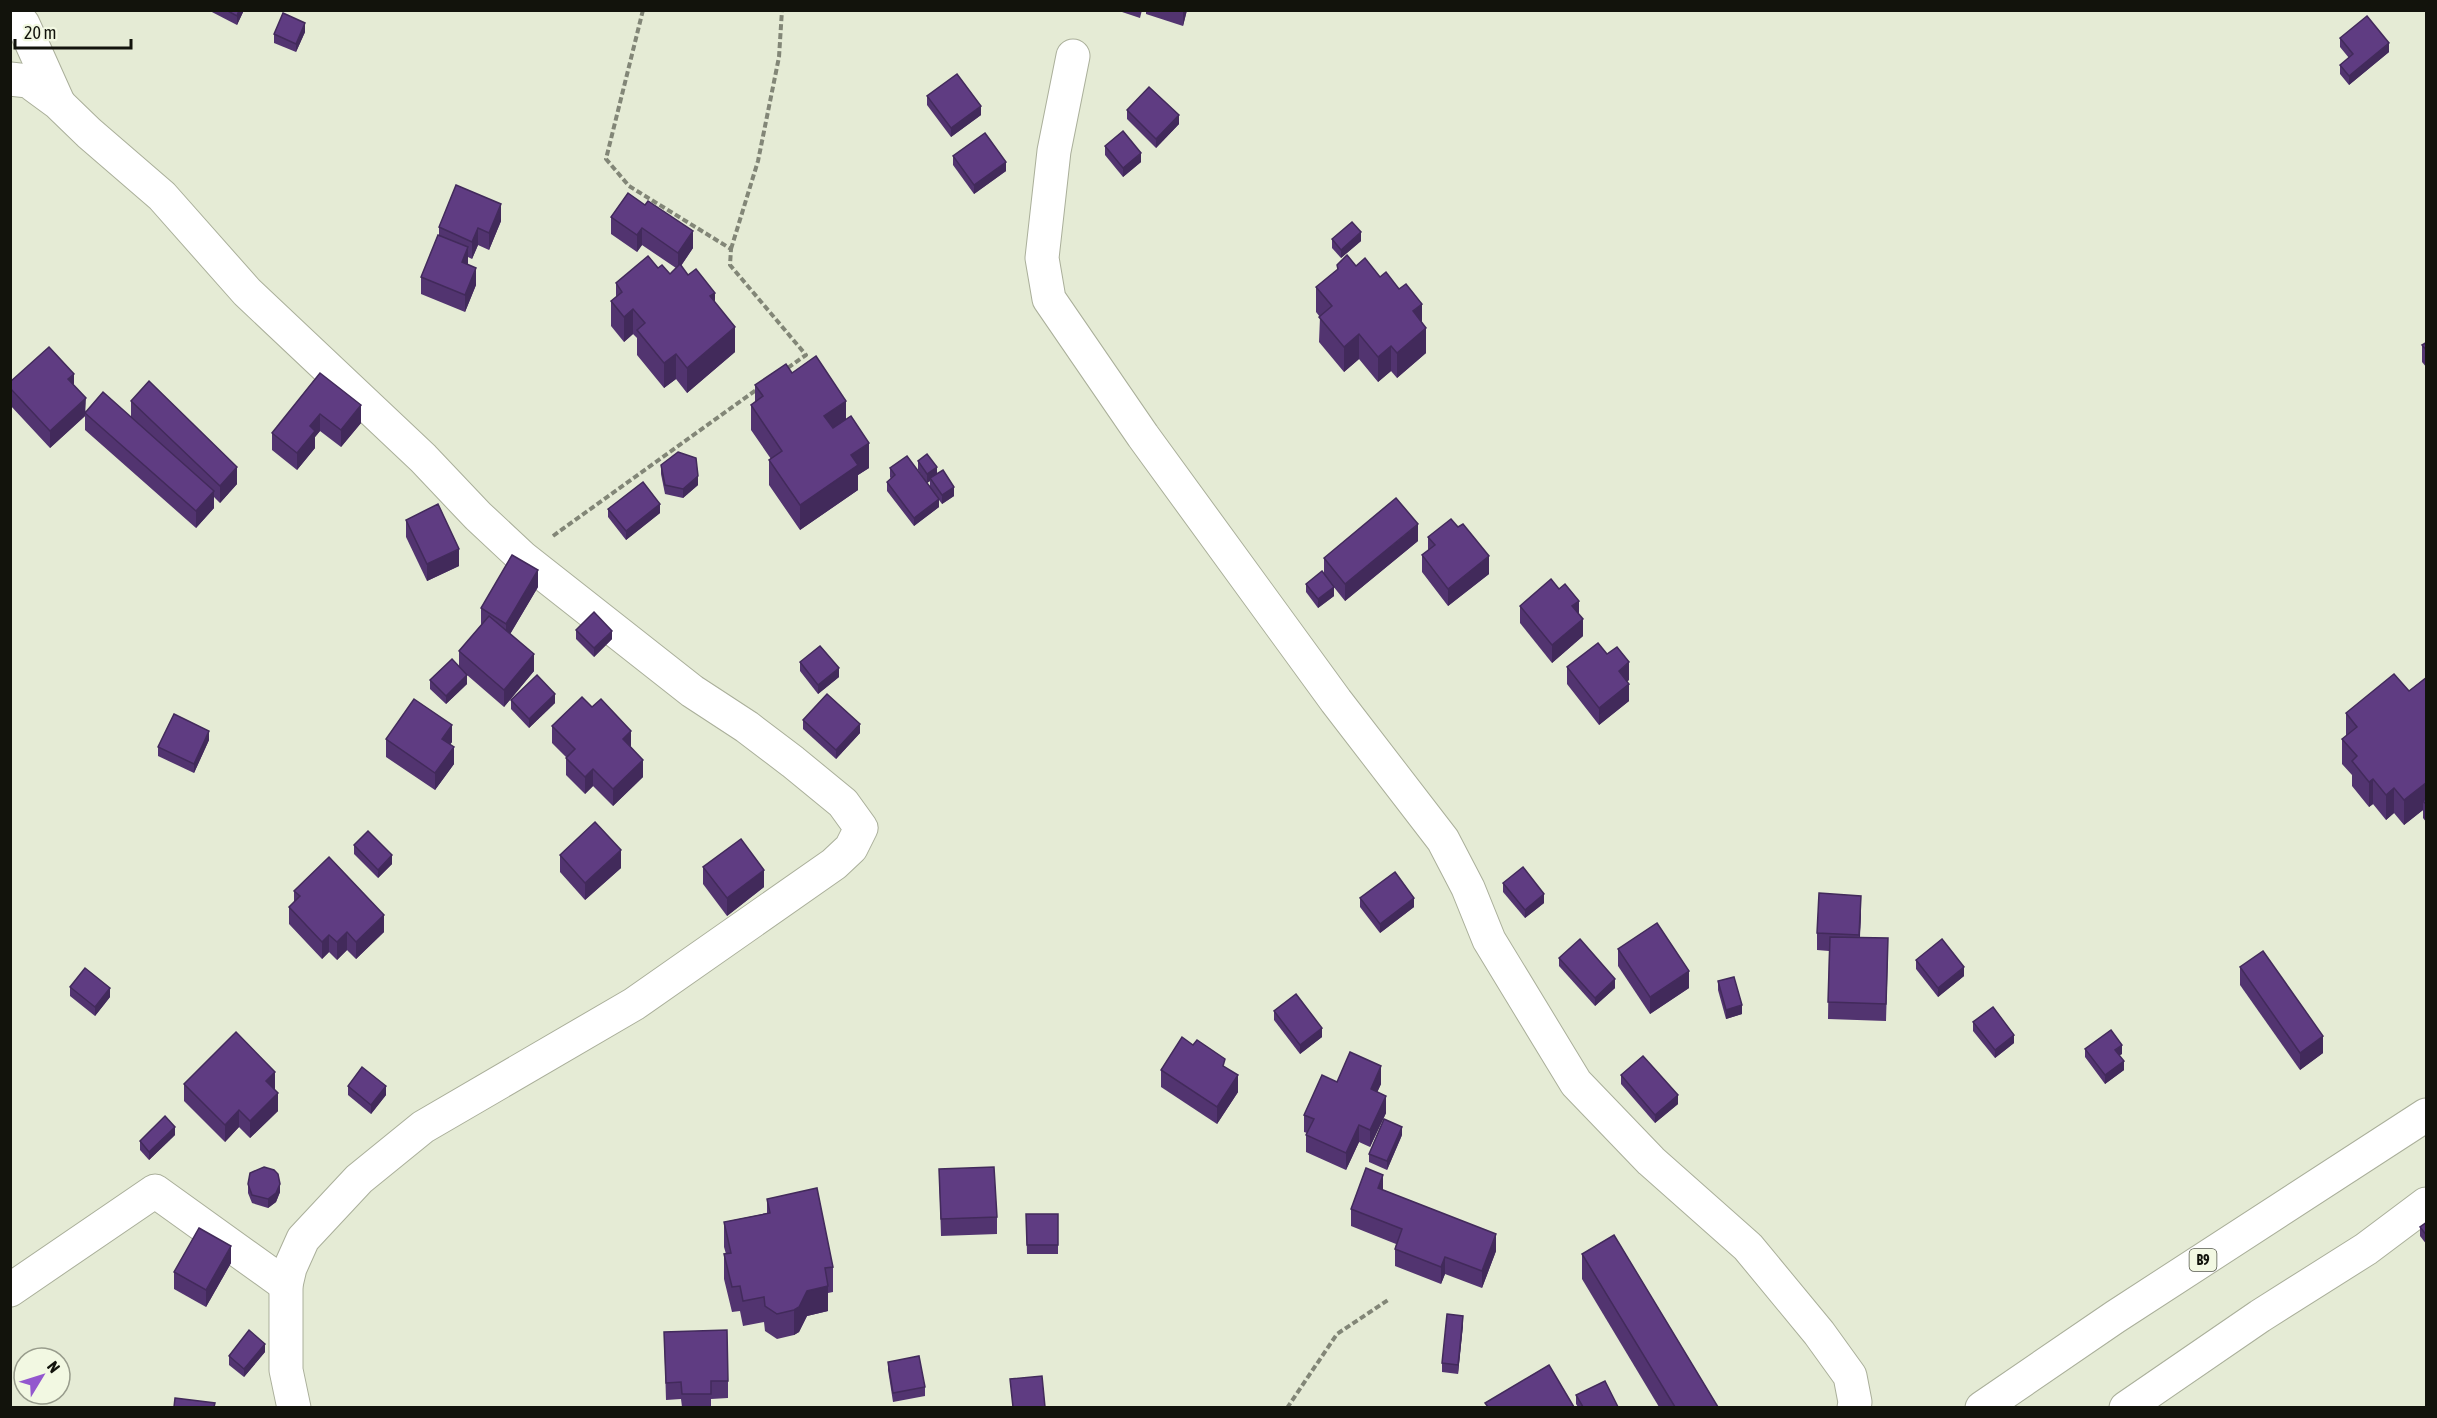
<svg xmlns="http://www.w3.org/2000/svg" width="2437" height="1418" viewBox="0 0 2437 1418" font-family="'Asap Condensed',sans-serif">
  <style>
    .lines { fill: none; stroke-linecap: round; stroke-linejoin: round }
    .minor-casing { stroke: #aaaf9a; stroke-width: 35 }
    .highway-casing { stroke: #aaaf9a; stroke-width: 35 }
    .path { stroke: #828677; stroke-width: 4; stroke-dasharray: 6 3; stroke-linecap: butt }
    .minor { stroke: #fff; stroke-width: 33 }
    .highway { stroke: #fff; stroke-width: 33 }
    .wall { fill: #523470 }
    .shaded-wall { fill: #422a5b }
    .building { fill: #5f3c82; stroke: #422a5b; stroke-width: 1.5 }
    .labels { text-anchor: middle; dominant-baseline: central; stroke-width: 6; stroke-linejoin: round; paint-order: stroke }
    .shield { fill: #f2f8e2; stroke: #55584c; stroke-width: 1.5 }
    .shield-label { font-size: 14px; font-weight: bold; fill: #12130c }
  </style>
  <rect width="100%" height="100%" fill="#e5ebd5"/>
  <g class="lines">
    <defs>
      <g id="minor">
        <polyline points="11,10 23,24 58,102"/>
        <polyline points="1073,56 1054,151 1042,258 1049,299 1143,436 1336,701 1443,840 1468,888 1489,940 1576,1083 1651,1161 1748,1247 1819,1333 1850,1376 1855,1402 1854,1408"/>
        <polyline points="10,79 28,81 58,103 89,133 162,196 247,292 423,458 478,516 523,558 692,691 747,727 793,762 843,803 861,828 851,848 834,864 634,1004 423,1127 359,1179 303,1239 290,1268 286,1285 286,1370 294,1408"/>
        <polyline points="10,1290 155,1191 286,1285"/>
        <polyline points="2126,1408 2260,1316 2366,1249 2426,1204"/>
      </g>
      <polyline id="highway" points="1982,1408 2115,1317 2426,1115"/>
    </defs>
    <use href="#minor" class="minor-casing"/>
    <use href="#highway" class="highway-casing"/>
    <g class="path">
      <polyline points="643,10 606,159 629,186 731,249 730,265 806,355 785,370"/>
      <polyline points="731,249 758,161 779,57 782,10"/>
      <polyline points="553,536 759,388"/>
      <polyline points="1287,1408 1337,1334 1388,1300"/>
    </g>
    <use href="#minor" class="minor"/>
    <use href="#highway" class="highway"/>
  </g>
  <g class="wall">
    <polygon points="208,10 244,10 237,25"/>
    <polygon points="1116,10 1142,10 1140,18"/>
    <polygon points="1146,10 1187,10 1183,26 1146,14"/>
    <polygon points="305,32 296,52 274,43 274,34"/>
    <polygon points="2340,38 2389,52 2349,85 2340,74 2340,65 2349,58 2340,47"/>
    <polygon points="927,96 981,115 951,137 927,105"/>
    <polygon points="1127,110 1179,124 1156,148 1127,119"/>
    <polygon points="1105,146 1141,162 1123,177 1105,155"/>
    <polygon points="953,156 1006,171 974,194 953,165"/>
    <polygon points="628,193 693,248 681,266 688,275 715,302 735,352 687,393 676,379 664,388 637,355 637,338 633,334 624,342 611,326 611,301 616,297 616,283 658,268 670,274 676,268 642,245 637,252 611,234 611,217"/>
    <polygon points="501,221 489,250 478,245 472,259 468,257 468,264 476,285 465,312 421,294 421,277 439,236 439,227"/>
    <polygon points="1332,239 1361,241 1341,258 1332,248"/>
    <polygon points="1337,265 1356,266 1380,277 1422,323 1426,353 1397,378 1391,371 1378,382 1359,359 1344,372 1319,342 1320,317 1316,312 1316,287 1337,270"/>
    <polygon points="2427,342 2427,368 2422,362 2422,345"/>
    <polygon points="320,373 361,423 341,447 320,431 315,437 315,448 297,470 272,450 272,433"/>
    <polygon points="792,373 846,419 869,468 858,475 858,490 800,530 769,485 769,460 771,459 751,430 751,405 755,402 755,385"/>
    <polygon points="10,382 74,385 86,412 131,417 131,401 237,484 220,503 214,497 214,508 196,528 85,430 85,416 50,448 10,405"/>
    <polygon points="918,461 937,474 954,496 942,504 939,500 939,507 914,526 887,491 887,482 891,479 890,477 890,468 930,486 930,481 927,483 918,470"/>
    <polygon points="661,465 698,485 683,498 665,494 661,474"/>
    <polygon points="608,509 660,513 626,540 608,517"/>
    <polygon points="406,520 459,566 427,581 406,537"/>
    <polygon points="1458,527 1489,574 1448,606 1422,572 1422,555 1428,550 1428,537"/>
    <polygon points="1418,541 1345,601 1333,586 1334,596 1318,608 1306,592 1306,584 1324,575 1324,558"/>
    <polygon points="538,587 510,634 534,671 504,707 467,675 467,684 446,704 430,689 430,680 459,666 459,651 481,625 481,608"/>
    <polygon points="1520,606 1579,614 1583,636 1552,663 1520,623"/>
    <polygon points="576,630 612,639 594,657 576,639"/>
    <polygon points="1607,654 1629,680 1627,681 1629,701 1599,725 1567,684 1567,667"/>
    <polygon points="800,662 839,677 818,694 800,671"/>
    <polygon points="2427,677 2427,823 2423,818 2423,810 2404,825 2394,813 2386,820 2373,804 2369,807 2352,786 2352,775 2342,764 2342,739 2346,736 2346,713 2409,691"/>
    <polygon points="511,700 555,703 529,728 511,709"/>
    <polygon points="803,720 860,733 836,759 803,729"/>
    <polygon points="552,726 631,747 643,777 613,806 593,786 585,794 566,775 566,757 552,743"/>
    <polygon points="386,739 452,742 450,744 454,764 435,790 386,757"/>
    <polygon points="209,740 194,773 158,756 158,747"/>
    <polygon points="354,845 392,864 378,878 354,854"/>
    <polygon points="560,855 621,868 585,900 560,872"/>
    <polygon points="703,867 764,887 727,916 703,884"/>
    <polygon points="1503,883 1544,903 1525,918 1503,892"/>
    <polygon points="294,891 384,932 356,959 347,950 337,960 329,952 322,959 289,924 289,907 294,903"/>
    <polygon points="1360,898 1414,907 1380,933 1360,907"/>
    <polygon points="1861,913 1860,937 1888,955 1886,1021 1828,1019 1829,951 1817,950 1817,933"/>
    <polygon points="1618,949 1689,988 1650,1014 1618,966"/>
    <polygon points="1559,958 1615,988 1595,1006 1559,966"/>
    <polygon points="1916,960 1964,976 1938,997 1916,969"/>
    <polygon points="2240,967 2323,1053 2300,1070 2240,985"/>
    <polygon points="1718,981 1742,1014 1726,1019 1718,990"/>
    <polygon points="70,987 110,997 95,1016 70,996"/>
    <polygon points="1274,1011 1322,1037 1300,1054 1274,1020"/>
    <polygon points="1973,1022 2014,1043 1995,1058 1973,1031"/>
    <polygon points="2085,1049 2122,1054 2119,1055 2124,1070 2105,1084 2085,1057"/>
    <polygon points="1225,1067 1238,1092 1217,1124 1161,1087 1161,1070"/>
    <polygon points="1621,1075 1678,1104 1655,1123 1621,1084"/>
    <polygon points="1337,1082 1381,1084 1377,1092 1386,1113 1370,1147 1359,1142 1346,1170 1306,1152 1306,1135 1307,1133 1304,1132 1304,1115"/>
    <polygon points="184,1084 275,1089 274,1090 278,1111 250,1138 239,1127 225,1142 184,1101"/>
    <polygon points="348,1086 386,1095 371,1114 348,1095"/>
    <polygon points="175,1135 149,1160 140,1150 140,1141"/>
    <polygon points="1402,1135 1387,1170 1369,1162 1369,1154"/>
    <polygon points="939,1169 997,1217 997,1234 941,1236"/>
    <polygon points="248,1184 280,1192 276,1202 268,1208 252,1203 248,1193"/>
    <polygon points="1383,1190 1496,1251 1482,1288 1445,1274 1441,1284 1395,1266 1395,1249 1396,1244 1351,1226 1351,1209"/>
    <polygon points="767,1199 833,1267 833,1292 828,1293 828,1311 807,1316 799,1332 794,1335 777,1339 765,1331 764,1322 743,1326 740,1311 732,1312 724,1279 724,1254 726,1254 724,1247 724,1222 767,1213"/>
    <polygon points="1026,1214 1058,1214 1058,1254 1027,1254"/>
    <polygon points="2427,1222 2427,1245 2420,1236 2420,1227"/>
    <polygon points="1582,1254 1718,1407 1659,1407 1582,1279"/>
    <polygon points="231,1263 206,1307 174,1289 174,1272"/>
    <polygon points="1463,1325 1458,1374 1442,1372 1442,1363"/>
    <polygon points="664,1332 728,1381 728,1398 711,1399 711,1407 682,1407 681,1399 666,1400"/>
    <polygon points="265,1352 244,1377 229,1365 229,1356"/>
    <polygon points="888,1362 925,1387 925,1396 893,1402 888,1370"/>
    <polygon points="1576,1395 1618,1407 1578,1407 1576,1404"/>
  </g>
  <g class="shaded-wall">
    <polygon points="239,10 244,10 237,25 237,16"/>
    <polygon points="1183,10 1187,10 1183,26"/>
    <polygon points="305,23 305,32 296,52 296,44"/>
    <polygon points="2389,43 2389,52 2349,85 2349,76"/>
    <polygon points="981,106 981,115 951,137 951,128"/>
    <polygon points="1179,115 1179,124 1156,148 1156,139"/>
    <polygon points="1141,153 1141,162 1123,177 1123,168"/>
    <polygon points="1006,162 1006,171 974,194 974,185"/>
    <polygon points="501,204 501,221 489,250 489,233"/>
    <polygon points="478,228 478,245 472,259 472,242"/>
    <polygon points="642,228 642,245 637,252 637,235"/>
    <polygon points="693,231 693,248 678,270 678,253"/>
    <polygon points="1361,232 1361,241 1341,258 1341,250"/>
    <polygon points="468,247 468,265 462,262"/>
    <polygon points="476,268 476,285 465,312 465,295"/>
    <polygon points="715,293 715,318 710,296"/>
    <polygon points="1422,304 1422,329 1413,311"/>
    <polygon points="633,309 633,334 624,342 624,317"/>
    <polygon points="735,327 735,352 687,393 687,368"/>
    <polygon points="1426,328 1426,353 1397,378 1397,353"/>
    <polygon points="1359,334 1359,359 1344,372 1344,347"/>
    <polygon points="1391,346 1391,371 1378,382 1378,357"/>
    <polygon points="676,354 676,379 664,388 664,363"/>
    <polygon points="74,374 74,391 68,379"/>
    <polygon points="86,398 85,416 50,448 50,431"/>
    <polygon points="846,401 846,426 824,441 824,416"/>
    <polygon points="361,405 361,423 341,447 341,430"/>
    <polygon points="320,414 320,431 315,437 315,448 297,470 297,453 310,426"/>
    <polygon points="869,443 869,468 858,475 858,490 800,530 800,505 851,455"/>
    <polygon points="237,467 237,484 220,503 220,486"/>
    <polygon points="937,467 937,476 930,478 930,481 927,483 927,474"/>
    <polygon points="698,476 698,485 683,498 683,489"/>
    <polygon points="954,487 954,496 942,504 942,495"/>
    <polygon points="214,491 214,508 196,528 196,511"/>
    <polygon points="939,499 939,507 914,526 914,518"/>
    <polygon points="660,504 660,513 626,540 626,531"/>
    <polygon points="1418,524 1418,541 1345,601 1345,584"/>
    <polygon points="459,549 459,566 427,581 427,564"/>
    <polygon points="1489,556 1489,574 1448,606 1448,589"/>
    <polygon points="538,570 538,587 506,641 506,624"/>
    <polygon points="1334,587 1334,596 1318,608 1318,599"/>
    <polygon points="1579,601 1579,618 1572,606"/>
    <polygon points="1583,619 1583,636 1552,663 1552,645"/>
    <polygon points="612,631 612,639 594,657 594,648"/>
    <polygon points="534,654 534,671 504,707 504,690"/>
    <polygon points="1629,662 1629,680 1619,688 1619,671"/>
    <polygon points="839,668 839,677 818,694 818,685"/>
    <polygon points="467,675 467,684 446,704 446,696"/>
    <polygon points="1629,684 1629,701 1599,725 1599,708"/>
    <polygon points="555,694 555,703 529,728 529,719"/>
    <polygon points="860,724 860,733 836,759 836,750"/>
    <polygon points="452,725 452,742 442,756 442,739"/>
    <polygon points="209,731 209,740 194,773 194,764"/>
    <polygon points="631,731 631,748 623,739"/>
    <polygon points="454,747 454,764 435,790 435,773"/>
    <polygon points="643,760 643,777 613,806 613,789"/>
    <polygon points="593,769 593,786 585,794 585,777"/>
    <polygon points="2373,779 2373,804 2369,807 2369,782"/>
    <polygon points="2427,782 2427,805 2423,801 2423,810 2404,825 2404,800"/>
    <polygon points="2394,788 2394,813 2386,820 2386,795"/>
    <polygon points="621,850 621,868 585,900 585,883"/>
    <polygon points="392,855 392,864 378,878 378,870"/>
    <polygon points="764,870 764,887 727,916 727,898"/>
    <polygon points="1544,894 1544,903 1525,918 1525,910"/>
    <polygon points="1861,896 1861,913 1859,952 1859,935"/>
    <polygon points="1414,898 1414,907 1380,933 1380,924"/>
    <polygon points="384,915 384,932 356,959 356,942"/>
    <polygon points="347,932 347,950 337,960 337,942"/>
    <polygon points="329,935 329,952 322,959 322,942"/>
    <polygon points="1964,967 1964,976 1938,997 1938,988"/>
    <polygon points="1689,971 1689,988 1650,1014 1650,997"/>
    <polygon points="1615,979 1615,988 1595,1006 1595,998"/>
    <polygon points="110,988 110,997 95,1016 95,1007"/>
    <polygon points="1742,1005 1742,1014 1726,1019 1726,1010"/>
    <polygon points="1322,1028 1322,1037 1300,1054 1300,1045"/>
    <polygon points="2014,1035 2014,1043 1995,1058 1995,1050"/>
    <polygon points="2323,1036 2323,1053 2300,1070 2300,1053"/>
    <polygon points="2122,1045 2122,1054 2115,1058 2115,1050"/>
    <polygon points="2124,1061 2124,1070 2105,1084 2105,1075"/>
    <polygon points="1381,1066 1381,1084 1371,1106 1371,1089"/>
    <polygon points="275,1072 275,1089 266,1099 266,1081"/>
    <polygon points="1238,1075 1238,1092 1217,1124 1217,1107"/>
    <polygon points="386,1086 386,1095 371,1114 371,1105"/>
    <polygon points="278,1093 278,1111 250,1138 250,1121"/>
    <polygon points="1678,1095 1678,1104 1655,1123 1655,1115"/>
    <polygon points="1386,1096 1386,1113 1370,1147 1370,1130"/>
    <polygon points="239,1110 239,1127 225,1142 225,1125"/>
    <polygon points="1359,1125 1359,1142 1346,1170 1346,1153"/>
    <polygon points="175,1127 175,1135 149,1160 149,1152"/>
    <polygon points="1402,1127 1402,1135 1387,1170 1387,1161"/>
    <polygon points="1383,1175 1383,1192 1378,1188"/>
    <polygon points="280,1184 280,1192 276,1202 268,1208 268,1199"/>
    <polygon points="1496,1234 1496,1251 1482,1288 1482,1271"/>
    <polygon points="231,1246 231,1263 206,1307 206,1290"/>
    <polygon points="1445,1257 1445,1274 1441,1284 1441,1267"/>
    <polygon points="828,1286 828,1311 807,1316 799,1332 794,1335 794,1310 807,1291"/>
    <polygon points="1463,1316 1463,1325 1458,1374 1458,1365"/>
    <polygon points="265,1344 265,1352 244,1377 244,1369"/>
  </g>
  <g class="building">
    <polygon points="226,10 239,10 237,16"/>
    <polygon points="283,13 305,23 296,44 274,34"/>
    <polygon points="2367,16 2389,43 2349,76 2340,65 2353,54 2340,38"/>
    <polygon points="957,74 981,106 951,128 927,96"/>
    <polygon points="1149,87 1179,115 1156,139 1127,110"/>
    <polygon points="1123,131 1141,153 1123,168 1105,146"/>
    <polygon points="985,133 1006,162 974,185 953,156"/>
    <polygon points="456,185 501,204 489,233 478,228 472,242 439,227"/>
    <polygon points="628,193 645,205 648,201 693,231 678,253 642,228 637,235 611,217"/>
    <polygon points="1352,222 1361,232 1341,250 1332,239"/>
    <polygon points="438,235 468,247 462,262 476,268 465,295 421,277"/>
    <polygon points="1347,255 1356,266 1365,258 1380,277 1386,272 1399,289 1406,284 1422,304 1413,311 1426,328 1397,353 1391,346 1378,357 1359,334 1344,347 1319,317 1332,306 1316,287 1338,269 1337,265"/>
    <polygon points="648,256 658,268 662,265 670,274 680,264 688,275 696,269 715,293 710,296 735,327 687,368 676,354 664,363 637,330 645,323 633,309 624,317 611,301 622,292 616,283"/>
    <polygon points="2427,342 2427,351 2422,345"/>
    <polygon points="49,347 74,374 68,379 86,398 50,431 10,388 10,382"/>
    <polygon points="816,356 846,401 824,416 833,428 851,416 869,443 851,455 858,465 800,505 769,460 782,451 751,405 763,396 755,385 786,364 792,373"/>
    <polygon points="320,373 361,405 341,430 320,414 310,426 315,431 297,453 272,433"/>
    <polygon points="149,381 237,467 220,486 131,401"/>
    <polygon points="103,392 214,491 196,511 85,413"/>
    <polygon points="678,452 696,458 698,476 683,489 665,485 661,465"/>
    <polygon points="927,454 937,467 927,474 918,461"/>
    <polygon points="907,456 939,499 914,518 887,482 895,475 890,468"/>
    <polygon points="943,470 954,487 942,495 930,478"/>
    <polygon points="643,482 660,504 626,531 608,509"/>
    <polygon points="1396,498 1418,524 1345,584 1324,558"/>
    <polygon points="438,504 459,549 427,564 406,520"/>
    <polygon points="1451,519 1458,527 1463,524 1489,556 1448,589 1422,555 1435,545 1428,537"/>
    <polygon points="512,555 538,570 506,624 481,608"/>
    <polygon points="1322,571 1334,587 1318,599 1306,584"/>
    <polygon points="1551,579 1559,589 1565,584 1579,601 1572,606 1583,619 1552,645 1520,606"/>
    <polygon points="594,612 612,631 594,648 576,630"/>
    <polygon points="489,616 534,654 504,690 459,651"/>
    <polygon points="1598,643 1607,654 1617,647 1629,662 1619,671 1629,684 1599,708 1567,667"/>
    <polygon points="820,646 839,668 818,685 800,662"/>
    <polygon points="452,659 467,675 446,696 430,680"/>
    <polygon points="2394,674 2409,691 2427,677 2427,782 2404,800 2394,788 2386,795 2373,779 2369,782 2352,761 2357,756 2342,739 2357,727 2346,713"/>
    <polygon points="537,675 555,694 529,719 511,700"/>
    <polygon points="827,694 860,724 836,750 803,720"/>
    <polygon points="582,697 592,707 601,699 631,731 623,739 643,760 613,789 593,769 585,777 566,758 575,749 552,726"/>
    <polygon points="414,699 452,725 442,739 454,747 435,773 386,739"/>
    <polygon points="174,714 209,731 194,764 158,747"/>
    <polygon points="2427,798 2427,805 2423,801"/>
    <polygon points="595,822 621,850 585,883 560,855"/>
    <polygon points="368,831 392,855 378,870 354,845"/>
    <polygon points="741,839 764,870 727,898 703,867"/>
    <polygon points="329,857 384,915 356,942 347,932 337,942 329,935 322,942 289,907 300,896 294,891"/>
    <polygon points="1523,867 1544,894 1525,910 1503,883"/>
    <polygon points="1395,872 1414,898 1380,924 1360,898"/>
    <polygon points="1819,893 1861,896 1859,935 1817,933"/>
    <polygon points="1657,923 1689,971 1650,997 1618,949"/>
    <polygon points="1830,937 1888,938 1886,1004 1828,1002"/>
    <polygon points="1580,939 1615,979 1595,998 1559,958"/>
    <polygon points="1942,939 1964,967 1938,988 1916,960"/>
    <polygon points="2263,951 2323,1036 2300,1053 2240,967"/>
    <polygon points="85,968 110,988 95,1007 70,987"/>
    <polygon points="1734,977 1742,1005 1726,1010 1718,981"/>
    <polygon points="1296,994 1322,1028 1300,1045 1274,1011"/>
    <polygon points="1993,1007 2014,1035 1995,1050 1973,1022"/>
    <polygon points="2111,1030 2122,1045 2115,1050 2124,1061 2105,1075 2085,1049"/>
    <polygon points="236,1032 275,1072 266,1081 278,1093 250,1121 239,1110 225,1125 184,1084"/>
    <polygon points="1182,1037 1193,1045 1197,1040 1225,1059 1223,1066 1238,1075 1217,1107 1161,1070"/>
    <polygon points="1350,1052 1381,1066 1371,1089 1386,1096 1370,1130 1359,1125 1346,1153 1306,1135 1314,1119 1304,1115 1322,1075 1337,1082"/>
    <polygon points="1643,1056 1678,1095 1655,1115 1621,1075"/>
    <polygon points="362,1067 386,1086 371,1105 348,1086"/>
    <polygon points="165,1116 175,1127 149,1152 140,1141"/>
    <polygon points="1384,1119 1402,1127 1387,1161 1369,1154"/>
    <polygon points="264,1167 274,1170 278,1174 280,1184 276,1193 268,1199 252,1195 248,1184 250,1173"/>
    <polygon points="994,1167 997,1217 941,1219 939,1169"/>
    <polygon points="1366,1168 1383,1175 1378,1188 1496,1234 1482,1271 1445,1257 1441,1267 1395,1249 1402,1229 1351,1209"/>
    <polygon points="817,1188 833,1267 825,1268 828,1286 807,1291 799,1307 794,1310 777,1314 765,1306 764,1297 743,1301 740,1286 732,1287 724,1254 731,1253 724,1222 770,1213 767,1199"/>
    <polygon points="1026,1214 1058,1214 1058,1245 1027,1245"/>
    <polygon points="2427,1222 2427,1236 2420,1227"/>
    <polygon points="199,1228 231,1246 206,1290 174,1272"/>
    <polygon points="1614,1235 1718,1407 1675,1407 1582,1254"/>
    <polygon points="1447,1314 1463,1316 1458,1365 1442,1363"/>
    <polygon points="249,1330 265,1344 244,1369 229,1356"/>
    <polygon points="727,1330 728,1381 711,1381 711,1394 682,1394 681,1382 666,1383 664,1332"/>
    <polygon points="919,1356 925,1387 893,1393 888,1362"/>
    <polygon points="1549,1365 1574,1407 1488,1407 1485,1403"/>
    <polygon points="1042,1376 1045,1407 1013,1407 1010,1379"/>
    <polygon points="1605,1381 1618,1407 1583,1407 1576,1395"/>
    <polygon points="175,1398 215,1403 214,1407 174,1407"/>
  </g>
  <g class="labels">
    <rect class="shield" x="2189.5" y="1249" width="27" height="22" rx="4.5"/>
    <g class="shield-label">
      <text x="2203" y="1260">B9</text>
    </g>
  </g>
  <rect width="2437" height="1418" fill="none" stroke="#12130c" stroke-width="24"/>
  <g transform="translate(42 1376) rotate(52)"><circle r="28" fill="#f2f8e2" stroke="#989c8c" stroke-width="1.5"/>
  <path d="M0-4.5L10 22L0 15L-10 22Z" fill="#9357ce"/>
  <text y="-9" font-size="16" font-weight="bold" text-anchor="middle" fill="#12130c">N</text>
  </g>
  <path d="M15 39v9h116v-9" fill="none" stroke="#12130c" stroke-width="3"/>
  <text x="24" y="39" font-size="18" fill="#12130c" stroke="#f2f8e2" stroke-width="4.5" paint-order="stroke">20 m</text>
</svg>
